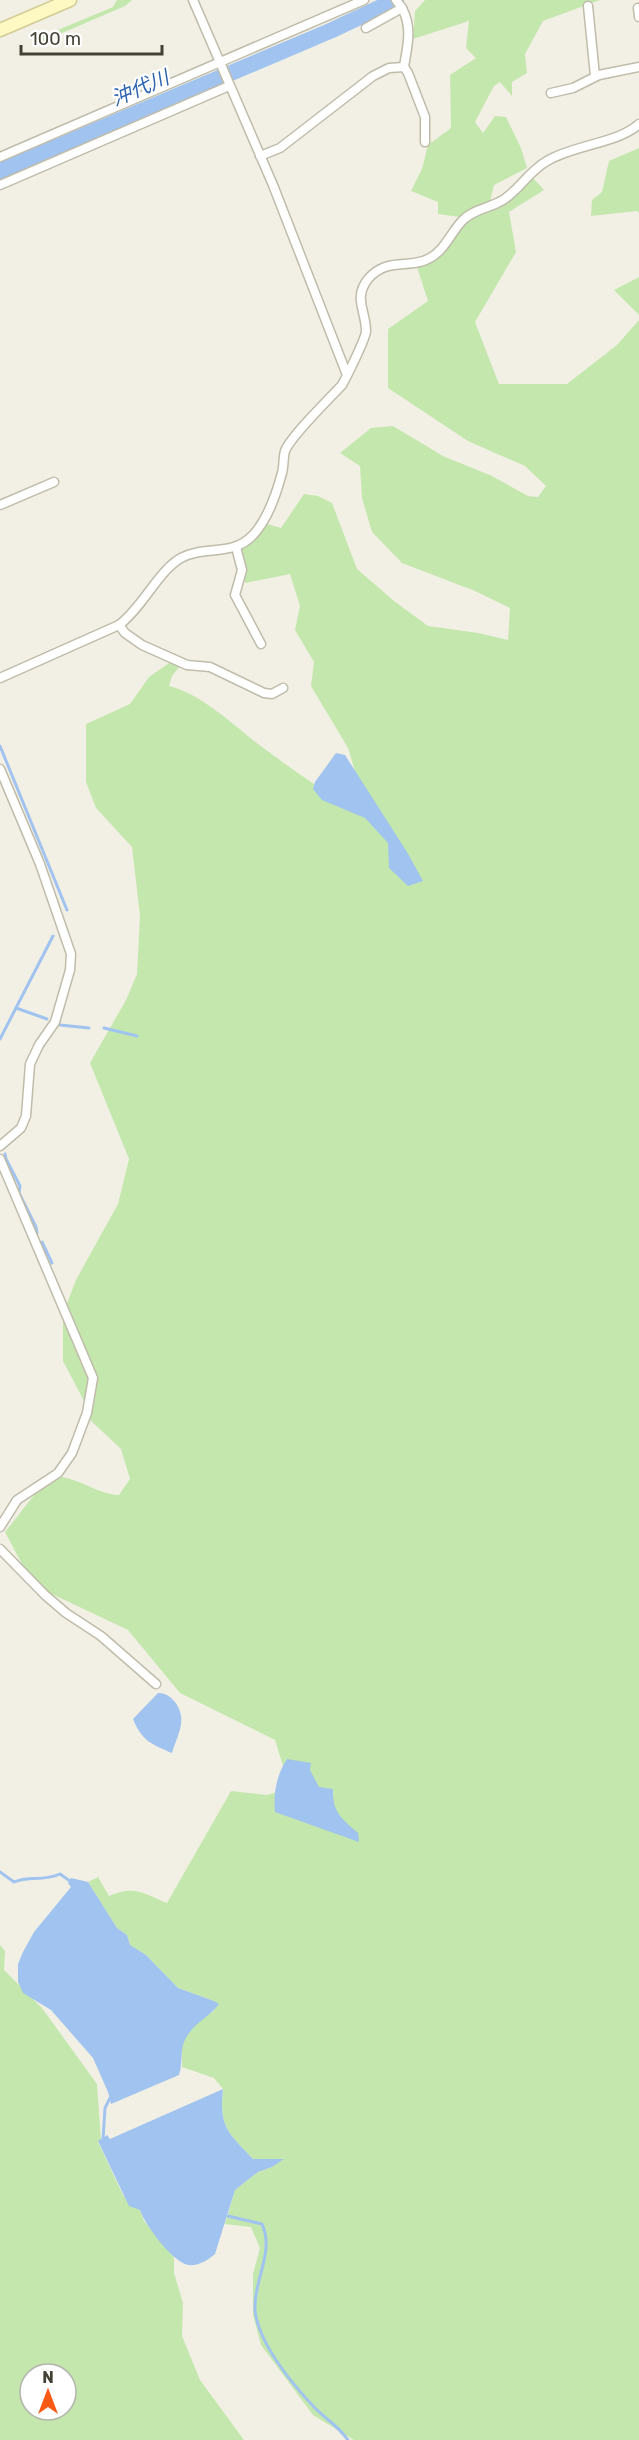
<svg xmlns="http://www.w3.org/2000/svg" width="639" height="2440" viewBox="0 0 639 2440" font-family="Rubik,'Noto Sans JP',sans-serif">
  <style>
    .green { fill: #c4e7ad; fill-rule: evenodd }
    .water { fill: #a0c3ef }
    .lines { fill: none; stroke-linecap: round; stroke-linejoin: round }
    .stream { stroke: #a0c3ef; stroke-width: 3 }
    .river { stroke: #a0c3ef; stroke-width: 16 }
    .street-casing { stroke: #c0bcaa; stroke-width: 11 }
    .secondary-casing { stroke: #d2cb94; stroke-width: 15 }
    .street { stroke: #fff; stroke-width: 8 }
    .secondary { stroke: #fef9c3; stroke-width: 12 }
    .labels { text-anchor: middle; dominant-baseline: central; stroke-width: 4.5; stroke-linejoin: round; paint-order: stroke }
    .water-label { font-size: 20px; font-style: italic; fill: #2f65af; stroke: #fff }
  </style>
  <rect width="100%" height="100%" fill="#f2f0e5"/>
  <g class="green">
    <polygon points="117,0 132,0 125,6 39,43 36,39 113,7"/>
    <polygon points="425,0 600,0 543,21 525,54 527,73 512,82 512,96 500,82 494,86 475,122 483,133 495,116 506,117 521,148 527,168 494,185 490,202 471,209 460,217 438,214 438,202 411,191 422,169 428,145 451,128 450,75 476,58 466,48 469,21 413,39 415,11"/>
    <polygon points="639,148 639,213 637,211 591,216 592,200 602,192 609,161"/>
    <path d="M533 178 544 190 509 212 516 252 475 322 499 384H567L617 345 639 320V2440H354L313 2415 261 2345 253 2315V2274L260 2248 251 2227 225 2224 235 2190 258 2172 272 2167 282 2159H253C228 2132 219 2128 223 2089L214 2078 182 2067C182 2061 182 2054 182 2047 184 2031 201 2019 214 2011V2001L178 1988 146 1955 130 1945 127 1935 117 1928 88 1882 98 1877 109 1896C134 1885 143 1893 167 1903L231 1791 267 1795 290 1788 275 1740 180 1693 128 1630 33 1585 5 1532 35 1494 61 1477C82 1480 98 1494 119 1495L130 1479 121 1449 89 1419 84 1401 63 1361V1314L76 1280 118 1204 129 1159 90 1063 126 1000 137 974 140 916 132 847 96 808 86 782V724L130 704 149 677 172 661 180 666 172 676 169 686C203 695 231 723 258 744 290 768 322 790 355 811L363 798 348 748 311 686 314 662 295 630 300 606 290 574 245 583V567L240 549 267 524 281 528 304 494 318 496 332 503 357 569 394 601 428 626 478 633 508 640 510 608 475 591 402 563 372 532 362 498 360 466 340 453 371 428 393 426 443 456 492 476 528 496 538 497 546 486 525 466 468 441 388 388V329L428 301 417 267 437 258 473 214 509 200Z"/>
    <polygon points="639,277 639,315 614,290"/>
    <path d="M0 1945 5 1951 4 1970 42 2008 97 2084 101 2140 98 2142 123 2195 140 2210 144 2221 174 2257V2273L183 2303 182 2336 200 2380 244 2440H0ZM30 2374H66V2410H30Z"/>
  </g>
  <g class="water">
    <polygon points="336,753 345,755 407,852 423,881 408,886 389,868 388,843 365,818 322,800 313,789 315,782"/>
    <path d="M158 1693C165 1693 170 1696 175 1702 188 1720 178 1733 172 1753 151 1744 142 1741 133 1719Z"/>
    <path d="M287 1759 311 1763 310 1770 319 1787 333 1789C332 1812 342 1819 358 1833L359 1842 275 1812C273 1793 277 1774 287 1759Z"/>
    <path d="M71 1878 88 1882 117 1928 127 1935 130 1945 146 1955 178 1988 214 2001 219 2004C208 2019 192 2023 184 2042 180 2052 183 2064 179 2075L111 2104 108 2092 93 2058 51 2010 23 1993 18 1982V1964L23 1952 34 1932 71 1887 68 1883Z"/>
    <path d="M223 2089C219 2128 228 2132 253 2159H284L272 2167 258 2172 235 2190 215 2254C207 2261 195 2268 185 2264 170 2258 145 2225 140 2210L129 2206 98 2141 107 2135 110 2139Z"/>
  </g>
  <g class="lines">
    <g class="stream">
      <polyline points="0,746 67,910"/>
      <polyline points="16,1008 47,1019"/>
      <polyline points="60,1025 89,1028"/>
      <polyline points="104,1028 137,1036"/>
      <polyline points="0,1039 53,936"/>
      <polyline points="5,1154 6,1159 20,1186 19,1193 36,1227 37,1233"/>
      <polyline points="42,1242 52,1263"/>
      <path d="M0 1872 14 1882C29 1875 42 1882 60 1874L70 1881"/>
      <polyline points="103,2139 105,2108 110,2098"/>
      <path d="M228 2216 262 2224C275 2252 253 2281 255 2310 258 2343 293 2385 315 2408 327 2420 338 2426 348 2440"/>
    </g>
    <polyline class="river" points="0,171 330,31 396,0"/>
    <defs>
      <g id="street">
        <polyline points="193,0 273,185 347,375"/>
        <polyline points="588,6 595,76"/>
        <path d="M402 8C413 29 407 46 404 67"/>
        <polyline points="638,8 639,17"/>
        <polyline points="366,28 402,8 396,0"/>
        <polyline points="551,93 573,88 599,75 639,67"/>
        <polyline points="260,156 280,148 373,76 389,68 404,67 408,73 425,117 425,142"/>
        <polyline points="0,157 364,0"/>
        <polyline points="0,185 229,86"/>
        <polyline points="0,505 54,482"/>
        <polyline points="236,547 242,570 235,595 261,644"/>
        <polyline points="119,625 125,633 142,645 187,665 210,667 264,693 272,694 283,688"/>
        <path d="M0 678 119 625C143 607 158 571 181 558 204 545 233 557 253 535 268 519 276 495 282 473 284 466 283 458 285 451 291 436 329 399 342 385 347 376 366 338 366 331 366 311 353 298 368 279 388 256 409 270 430 258 445 250 451 232 463 220 474 209 490 208 503 200 520 189 529 171 547 161 573 145 619 143 639 124"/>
        <polyline points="0,769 40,864 71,954 70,970 55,1022 39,1045 30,1064 26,1116 21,1128 0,1146"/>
        <polyline points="0,1159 93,1378 87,1413 72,1453 58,1473 17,1500 0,1527"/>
        <polyline points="0,1549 45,1595 66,1613 101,1636 156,1684"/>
      </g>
      <polyline id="secondary" points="0,30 70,0"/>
    </defs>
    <use href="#street" class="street-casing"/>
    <use href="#secondary" class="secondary-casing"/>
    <use href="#street" class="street"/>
    <use href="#secondary" class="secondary"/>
  </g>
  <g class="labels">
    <g class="water-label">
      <text transform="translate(140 88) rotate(-23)">沖代川</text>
    </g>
  </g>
  <g transform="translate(48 2392)"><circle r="28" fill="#ffffff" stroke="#b4b3ae" stroke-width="1.5"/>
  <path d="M0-4.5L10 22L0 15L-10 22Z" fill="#f85a15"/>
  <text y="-9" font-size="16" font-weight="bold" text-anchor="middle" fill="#444134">N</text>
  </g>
  <path d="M21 45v9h141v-9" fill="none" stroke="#444134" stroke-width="3"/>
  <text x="30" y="45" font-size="18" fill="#444134" stroke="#ffffff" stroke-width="4.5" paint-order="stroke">100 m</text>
</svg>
